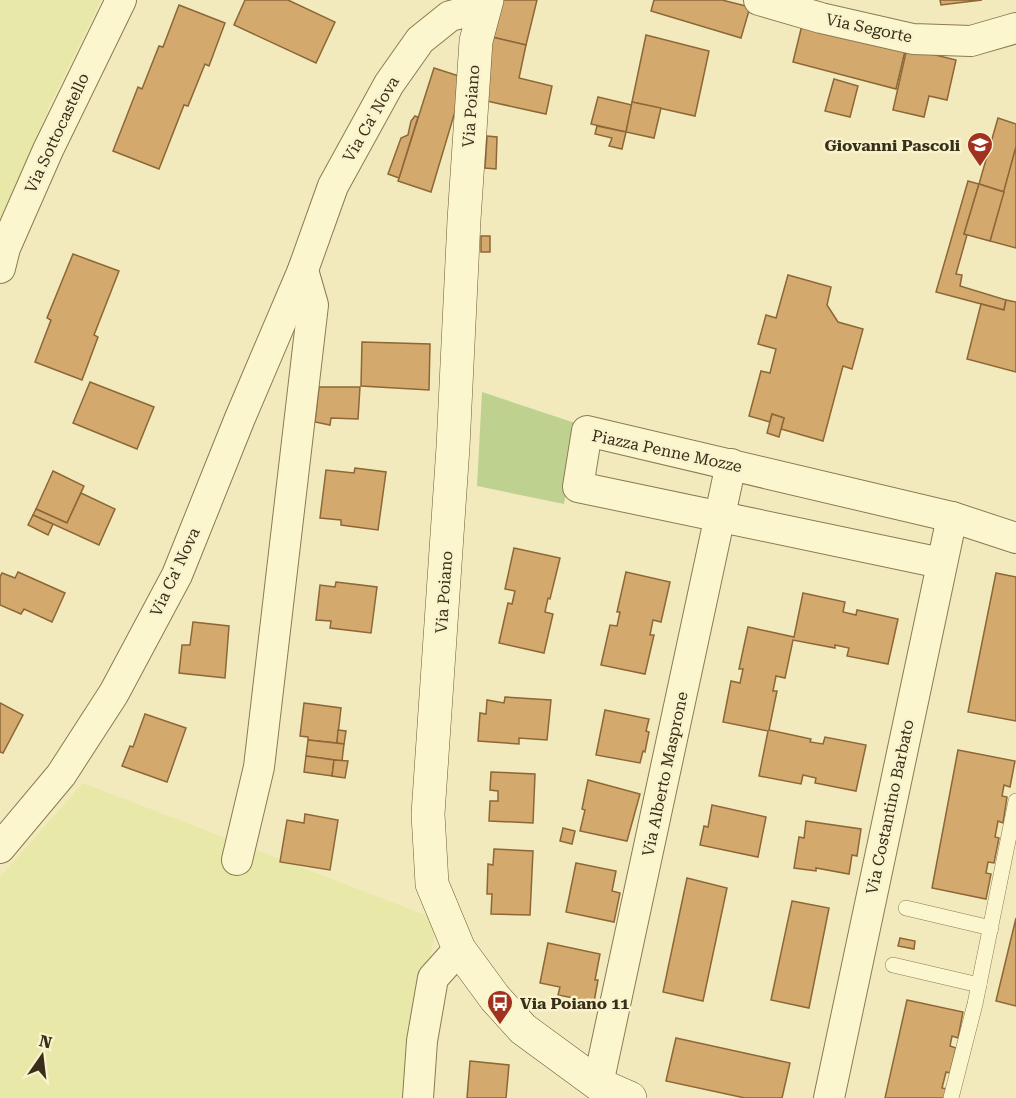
<svg xmlns="http://www.w3.org/2000/svg" width="1016" height="1098" viewBox="0 0 1016 1098" font-family="'Roboto Serif',serif">
  <style>
    .farmland { fill: #e8e8a8 }
    .green { fill: #bed18f }
    .building { fill: #d4a96d; stroke: #8c6737; stroke-width: 1.5 }
    .lines { fill: none; stroke-linecap: round; stroke-linejoin: round }
    .lane-casing { stroke: #8b7a54; stroke-width: 16 }
    .street-casing { stroke: #8b7a54; stroke-width: 32 }
    .secondary-casing { stroke: #6c5a37; stroke-width: 34 }
    .lane { stroke: #fcf6cf; stroke-width: 15 }
    .street { stroke: #fcf6cf; stroke-width: 30 }
    .secondary { stroke: #fcf6cf; stroke-width: 33 }
    .labels { text-anchor: middle; dominant-baseline: central; stroke-width: 5; stroke-linejoin: round; paint-order: stroke }
    .street-label { font-size: 16px; fill: #382e1a; stroke: #f9f3cc }
    .poi-label { font-size: 16px; font-weight: bold; fill: #382e1a; stroke: #f9f3cc; text-anchor: end }
  </style>
  <rect width="100%" height="100%" fill="#f2eabc"/>
  <g class="farmland">
    <polygon points="0,0 101,0 48,109 0,232"/>
    <polygon points="83,783 438,920 422,993 411,1098 0,1098 0,877"/>
  </g>
  <polygon class="green" points="482,392 578,424 564,504 477,486"/>
  <g class="building">
    <polygon points="245,0 288,0 335,22 316,63 234,25"/>
    <polygon points="501,0 537,0 526,45 492,37"/>
    <polygon points="654,0 722,0 750,7 741,38 651,11"/>
    <polygon points="940,0 982,0 941,5"/>
    <polygon points="179,5 225,23 209,66 205,64 188,106 184,105 159,169 113,151 138,87 142,89 159,46 163,47"/>
    <polygon points="802,25 905,51 896,89 793,62"/>
    <polygon points="646,35 709,51 695,116 632,102"/>
    <polygon points="492,37 526,45 519,78 552,86 546,114 482,100"/>
    <polygon points="907,48 956,60 947,100 929,96 924,117 893,110"/>
    <polygon points="434,68 465,78 431,192 398,181"/>
    <polygon points="834,79 858,86 850,117 825,111"/>
    <polygon points="598,97 632,105 626,132 591,124"/>
    <polygon points="632,102 661,108 654,138 626,132"/>
    <polygon points="415,116 418,117 399,178 388,174 401,138 408,135 411,121"/>
    <polygon points="998,118 1016,124 1016,147 1004,192 979,184"/>
    <polygon points="597,126 626,132 622,149 609,146 612,138 595,134"/>
    <polygon points="487,136 497,137 496,169 485,168"/>
    <polygon points="1016,147 1016,248 990,241"/>
    <polygon points="968,181 979,184 964,234 967,235 956,274 962,275 960,286 1006,300 1004,310 936,292"/>
    <polygon points="979,184 1004,192 990,241 964,234"/>
    <rect x="481" y="236" width="9" height="16"/>
    <polygon points="73,254 119,271 94,335 98,337 82,380 35,362 51,320 47,318"/>
    <polygon points="788,275 831,287 827,305 838,322 863,329 852,369 843,366 823,441 781,429 784,418 772,414 770,422 749,416 761,371 770,373 776,349 758,344 766,315 776,318"/>
    <polygon points="1006,300 1016,302 1016,372 967,359 981,304 1004,310"/>
    <polygon points="362,342 430,344 429,390 361,386"/>
    <polygon points="90,382 154,407 137,449 73,423"/>
    <polygon points="319,387 360,387 358,419 331,418 330,425 315,422"/>
    <polygon points="772,414 784,418 779,437 767,433"/>
    <polygon points="355,468 386,472 378,530 341,525 341,520 320,518 326,470 354,473"/>
    <polygon points="53,471 84,486 67,523 36,509"/>
    <polygon points="81,493 115,509 99,545 33,515 36,509 67,523"/>
    <polygon points="33,515 53,524 48,535 28,525"/>
    <polygon points="514,548 560,558 550,599 548,598 545,612 553,614 544,653 499,643 508,603 512,604 515,591 505,589"/>
    <polygon points="18,572 65,593 52,622 24,609 21,614 0,605 0,577 2,573 15,578"/>
    <polygon points="626,572 670,582 661,622 653,620 650,635 654,635 645,674 601,665 610,625 617,626 620,612 617,612"/>
    <polygon points="996,573 1016,577 1016,721 968,712"/>
    <polygon points="336,582 377,587 371,633 330,628 331,621 316,620 320,585 335,587"/>
    <polygon points="803,593 845,602 843,612 856,615 857,610 898,619 888,664 847,656 849,648 835,645 835,648 793,640 785,678 776,676 773,691 777,691 769,730 811,739 810,742 823,744 825,737 866,745 856,791 815,783 816,778 803,775 801,784 759,776 768,731 723,722 731,681 740,683 743,669 739,669 748,627 794,637"/>
    <polygon points="193,622 229,626 225,678 179,673 182,645 190,645"/>
    <polygon points="505,697 551,700 547,740 519,738 519,744 478,741 480,713 486,714 487,700 504,703"/>
    <polygon points="0,703 23,715 3,753 0,752"/>
    <polygon points="304,703 341,708 337,743 308,740 308,737 300,736"/>
    <polygon points="605,710 649,719 646,731 649,732 645,752 643,751 640,763 596,755"/>
    <polygon points="145,714 186,728 167,782 122,766 130,746 133,747"/>
    <polygon points="338,730 346,731 344,744 337,743"/>
    <polygon points="308,740 344,744 342,761 306,756"/>
    <polygon points="958,750 1015,761 1010,787 1004,785 1002,796 1007,797 1003,823 998,821 995,837 999,838 994,863 988,862 986,873 991,874 986,899 932,888"/>
    <polygon points="306,756 334,760 332,776 304,772"/>
    <polygon points="334,760 348,761 345,778 332,776"/>
    <polygon points="491,772 535,774 533,823 489,821 490,801 498,801 498,791 490,790"/>
    <polygon points="588,780 640,794 627,841 580,831 585,810 582,809"/>
    <polygon points="712,805 766,817 758,857 700,845 704,826 708,827"/>
    <polygon points="305,814 338,820 330,870 280,862 287,820 304,823"/>
    <polygon points="806,821 861,829 857,856 852,855 849,874 816,868 816,871 794,868 799,837 804,838"/>
    <polygon points="563,828 575,831 572,844 560,841"/>
    <polygon points="494,849 533,851 530,915 491,914 492,894 487,894 488,864 493,865"/>
    <polygon points="576,863 616,871 612,891 620,893 614,922 566,912"/>
    <polygon points="687,878 727,888 703,1001 663,992"/>
    <polygon points="792,901 829,908 809,1008 771,1000"/>
    <polygon points="1016,918 1016,1006 996,1001"/>
    <polygon points="900,938 915,941 914,949 898,946"/>
    <polygon points="548,943 600,954 595,980 598,980 594,1002 558,995 560,987 540,983"/>
    <polygon points="907,1000 963,1012 958,1038 952,1036 950,1046 956,1048 950,1073 946,1072 942,1088 947,1089 945,1098 885,1098"/>
    <polygon points="676,1038 790,1063 782,1098 745,1098 666,1081"/>
    <polygon points="470,1061 509,1065 506,1098 467,1098"/>
  </g>
  <g class="lines">
    <defs>
      <g id="lane">
        <polyline points="906,908 991,928"/>
        <polyline points="893,965 979,985"/>
        <polyline points="951,1098 975,1004 1016,801"/>
      </g>
      <g id="street">
        <polyline points="759,0 821,18 913,39 971,41 1016,28"/>
        <polyline points="0,268 5,248 48,150 121,0"/>
        <polyline points="941,563 578,487 587,431 952,517 1016,538"/>
        <polyline points="0,848 61,775 114,693 177,575 240,418 303,270 333,186 389,84 420,40 450,16 484,8"/>
        <polyline points="237,860 259,767 313,305 303,270"/>
        <polyline points="598,1084 731,464"/>
        <polyline points="418,1098 422,1041 433,978 459,949"/>
        <polyline points="829,1098 952,517"/>
      </g>
      <polyline id="secondary" points="487,0 476,41 464,220 453,447 428,814 432,884 459,949 495,998 523,1029 598,1084 630,1098"/>
    </defs>
    <use href="#lane" class="lane-casing"/>
    <use href="#street" class="street-casing"/>
    <use href="#secondary" class="secondary-casing"/>
    <use href="#lane" class="lane"/>
    <use href="#street" class="street"/>
    <use href="#secondary" class="secondary"/>
  </g>
  <defs>
    <symbol id="school-pin" viewBox="-11 -11 22 30"><path d="M0 17L-7.5 6A9.5 9.5 0 1 1 7.5 6Z" fill="#a0321e" stroke="#f9f3cc"/><path d="M0-5L7-2L0 1L-7-2ZM-4 1L0 2.5L4 1V4Q0 6-4 4Z" fill="#fff"/></symbol>
    <symbol id="bus-pin" viewBox="-11 -11 22 30"><path d="M0 17L-7.5 6A9.5 9.5 0 1 1 7.5 6Z" fill="#a0321e" stroke="#f9f3cc"/><path d="M-5-6H5V4H4V6H2V4H-2V6H-4V4H-5ZM-3.5-4V0h7V-4ZM-3.5 1.2v1.5H-2V1.2ZM2 1.2v1.5H3.5V1.2Z" fill="#fff"/></symbol>
  </defs>
  <g fill-rule="evenodd">
    <use href="#school-pin" x="965" y="130" width="30" height="40"/>
    <use href="#bus-pin" x="485" y="988" width="30" height="40"/>
  </g>
  <g class="labels">
    <g class="street-label">
      <text transform="translate(869 28) rotate(12)">Via Segorte</text>
      <text transform="translate(471 106) rotate(-86)">Via Poiano</text>
      <text transform="translate(371 119) rotate(-60)">Via Ca' Nova</text>
      <text transform="translate(57 133) rotate(-65)">Via Sottocastello</text>
      <text transform="translate(667 451) rotate(12)">Piazza Penne Mozze</text>
      <text transform="translate(175 572) rotate(-65)">Via Ca' Nova</text>
      <text transform="translate(444 592) rotate(-86)">Via Poiano</text>
      <text transform="translate(665 774) rotate(-78)">Via Alberto Masprone</text>
      <text transform="translate(890 807) rotate(-78)">Via Costantino Barbato</text>
    </g>
    <g class="poi-label">
      <text x="960" y="145">Giovanni Pascoli</text>
      <text x="520" y="1003" text-anchor="start">Via Poiano 11</text>
    </g>
  </g>
  <g transform="translate(42 1056) rotate(14)" stroke="#f9f3cc" stroke-width="4.5" paint-order="stroke">
  <path d="M0-4.5L10 22L0 15L-10 22Z" fill="#382e1a"/>
  <text y="-9" font-size="16" font-weight="bold" text-anchor="middle" fill="#382e1a">N</text>
  </g>
</svg>
